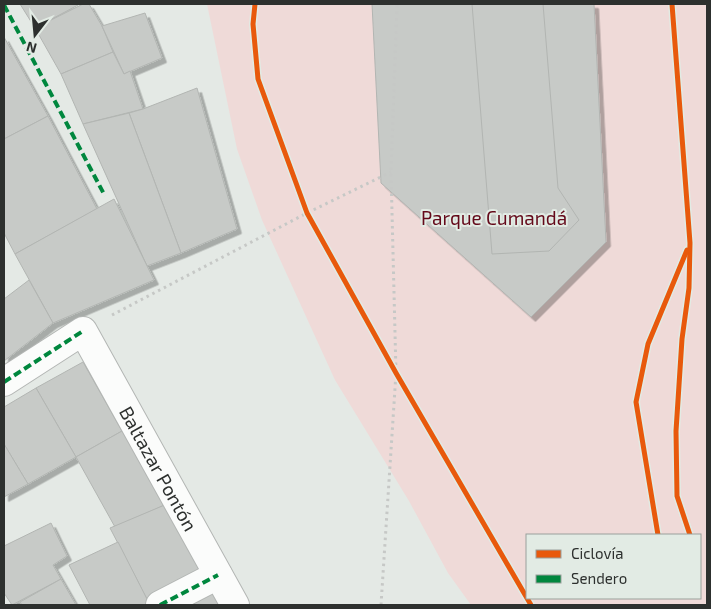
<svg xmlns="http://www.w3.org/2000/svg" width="711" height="609" viewBox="0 0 711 609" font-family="'Exo 2',sans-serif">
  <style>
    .green { fill: #efdad8; fill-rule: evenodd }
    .building { fill: #c7cac7; stroke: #b2b5b2; filter: url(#shadow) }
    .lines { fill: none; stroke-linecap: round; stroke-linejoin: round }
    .street-casing { stroke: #b3b6b4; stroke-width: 30 }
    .path { stroke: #c6c8c6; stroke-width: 3; stroke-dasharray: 2.5 4; stroke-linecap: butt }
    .street { stroke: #fbfcfb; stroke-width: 28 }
    .quiet { stroke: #00873e; stroke-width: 4; stroke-dasharray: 8 4; stroke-linecap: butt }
    .cycleway-casing { stroke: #e2ebe4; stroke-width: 8 }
    .cycleway { stroke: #e8590c; stroke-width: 5 }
    .labels { text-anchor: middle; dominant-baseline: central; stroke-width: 4; stroke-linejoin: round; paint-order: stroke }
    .park-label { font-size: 19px; fill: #64091a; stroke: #e2ebe4 }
    .street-label { font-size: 19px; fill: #2d302e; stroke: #e2ebe4 }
  </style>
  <defs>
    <filter id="shadow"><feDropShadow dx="4.5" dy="4.5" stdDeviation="0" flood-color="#0004"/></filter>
  </defs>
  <rect width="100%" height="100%" fill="#e4e9e5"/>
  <path class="green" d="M207 4H707V605H471L448 573 409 501 335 380 262 220 237 149ZM527 535H700V598H527Z"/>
  <g class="building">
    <polygon points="20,4 77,4 78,5 35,28"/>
    <polygon points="83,4 89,4 102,26 113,52 61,74 35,28"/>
    <polygon points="372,4 594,4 606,242 531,317 381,183"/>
    <polygon points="472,4 543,4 558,188 579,220 549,251 492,254"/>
    <polygon points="145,13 162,58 124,74 102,26"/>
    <polygon points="4,37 48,116 4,139"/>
    <polygon points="113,52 124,74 130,71 143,109 83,124 61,74"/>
    <polygon points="197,88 237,229 181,253 129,113 143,109"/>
    <polygon points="129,113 181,253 147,266 83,124"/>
    <polygon points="48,116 97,209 15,254 4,233 4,139"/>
    <polygon points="114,199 154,280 53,323 15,254"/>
    <polygon points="29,280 53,323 4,361 4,299"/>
    <polygon points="83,362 122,431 76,457 36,388"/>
    <polygon points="36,388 76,457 28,484 4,444 4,407"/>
    <polygon points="122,431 167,504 115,527 76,457"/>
    <polygon points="4,444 28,484 4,497"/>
    <polygon points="167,504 204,573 149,603 110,528"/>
    <polygon points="51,523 67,556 53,565 61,579 12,605 4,593 4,546"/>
    <polygon points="118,542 149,603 144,605 90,605 69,565"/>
    <polygon points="61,579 76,605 22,605 20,602"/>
    <polygon points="215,589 224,605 181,605"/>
  </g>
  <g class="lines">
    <defs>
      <g id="street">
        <path id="s1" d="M4 382 83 331 235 605"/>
        <polyline points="160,605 218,575"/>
      </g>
    </defs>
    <use href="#street" class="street-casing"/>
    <g class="path">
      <polyline points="112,315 307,213 391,172"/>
      <polyline points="381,605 396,373 391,172 397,4"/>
    </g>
    <use href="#street" class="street"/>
    <g class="quiet">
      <polyline points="4,5 105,196"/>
      <polyline points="4,382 83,331"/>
      <polyline points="160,605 218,575"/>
    </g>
    <defs>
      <g id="cycleway">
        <polyline points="255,4 253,24 258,79 307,213 396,373 531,605"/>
        <polyline points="672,4 690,243 689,288 682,339 676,431 677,496 690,535"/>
        <polyline points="658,535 636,402 648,344 687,250"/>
      </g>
    </defs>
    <use href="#cycleway" class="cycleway-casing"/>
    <use href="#cycleway" class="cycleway"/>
  </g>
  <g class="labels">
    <g class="park-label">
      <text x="494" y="217">Parque Cumandá</text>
    </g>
    <g class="street-label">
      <text stroke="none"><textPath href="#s1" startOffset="251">Baltazar Pontón</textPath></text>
    </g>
  </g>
  <rect width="711" height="609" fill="none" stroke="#2d302e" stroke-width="10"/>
  <rect x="526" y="534" width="175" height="65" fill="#e2ebe4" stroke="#9aa09b"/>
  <rect x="536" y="550" width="25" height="8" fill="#e8590c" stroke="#9aa09b"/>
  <text x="571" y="559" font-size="15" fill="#2d302e">Ciclovía</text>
  <rect x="536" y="575" width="25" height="8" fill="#00873e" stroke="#9aa09b"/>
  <text x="571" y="584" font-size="15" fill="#2d302e">Sendero</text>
  <g transform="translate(35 35) rotate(196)" stroke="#e2ebe4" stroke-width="4" paint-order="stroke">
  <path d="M0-4L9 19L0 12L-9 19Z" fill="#2d302e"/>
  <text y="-8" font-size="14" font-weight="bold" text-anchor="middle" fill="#2d302e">N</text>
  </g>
</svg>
